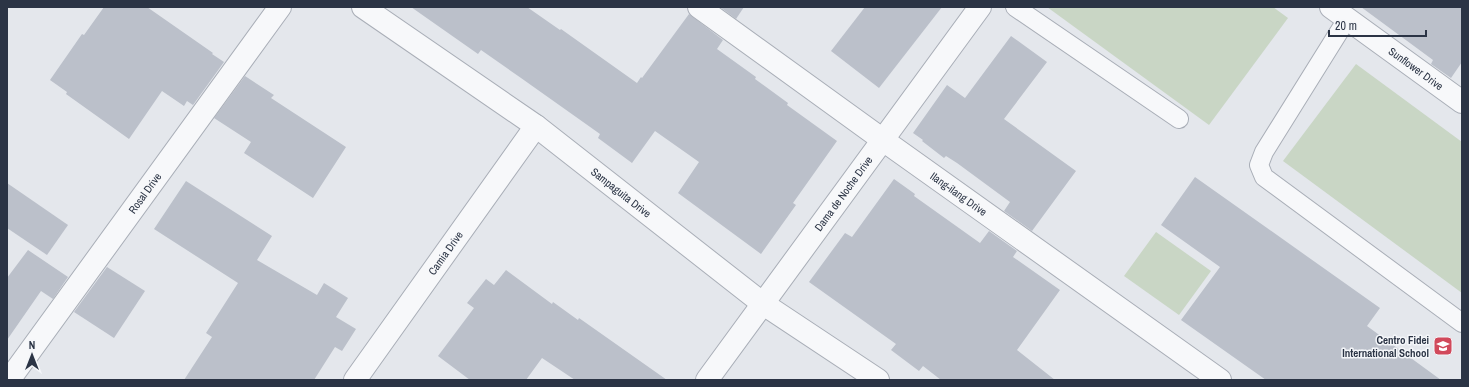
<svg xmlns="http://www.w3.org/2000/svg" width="1469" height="387" viewBox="0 0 1469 387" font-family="'Archivo Narrow',sans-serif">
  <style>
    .green { fill: #c9d6c5 }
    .building { fill: #bbc0ca }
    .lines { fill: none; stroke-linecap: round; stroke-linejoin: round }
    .lane-casing { stroke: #a9aeb7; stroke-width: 20 }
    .street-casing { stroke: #a9aeb7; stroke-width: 24 }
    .lane { stroke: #f7f8fa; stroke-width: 18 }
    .street { stroke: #f7f8fa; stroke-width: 22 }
    .labels { text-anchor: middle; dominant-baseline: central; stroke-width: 3; stroke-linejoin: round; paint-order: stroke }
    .street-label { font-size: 11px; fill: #2b3445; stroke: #f4f6f9 }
    .poi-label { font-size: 11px; font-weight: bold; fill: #2b3445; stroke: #f4f6f9; text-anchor: end }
  </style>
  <rect width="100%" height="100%" fill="#e4e7ec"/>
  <g class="green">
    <polygon points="1047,7 1273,7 1288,18 1209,125"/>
    <polygon points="1356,64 1462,142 1462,293 1283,161"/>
    <polygon points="1156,232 1211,271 1179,315 1124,276"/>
  </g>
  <g class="building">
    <polygon points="104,7 147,7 213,53 212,54 224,62 193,105 187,101 184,106 162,91 129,139 66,94 67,92 50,80 82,34 84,35"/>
    <polygon points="411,7 527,7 560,30 561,29 637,83 641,77 642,78 689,14 723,40 717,49 756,77 755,79 788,103 787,105 837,141 793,203 796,205 761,254 678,193 699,162 655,131 632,163 598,138 600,134 521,78 481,50 478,54"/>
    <polygon points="720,7 744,7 736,19"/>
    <polygon points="865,7 942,7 879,88 831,51"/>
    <polygon points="1361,7 1462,7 1462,62 1451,78 1431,64 1433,60"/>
    <polygon points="1011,36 1047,62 1004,119 1076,171 1032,231 1004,211 1010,202 957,163 946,156 944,158 922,141 923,140 913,133 947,85 965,98"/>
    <polygon points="245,76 274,95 271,98 346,147 313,198 244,153 251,142 214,118"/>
    <polygon points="1195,177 1380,308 1367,326 1441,380 1266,380 1181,320 1220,267 1161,225"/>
    <polygon points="894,179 915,194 914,196 980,243 989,231 1017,251 1013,257 1060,290 1017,350 1055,380 941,380 923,366 919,371 891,350 896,344 809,282 845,233 852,237"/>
    <polygon points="186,181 272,236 257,260 317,295 324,283 348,298 336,317 356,329 342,351 335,347 314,380 184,380 212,337 206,333 238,283 154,229"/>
    <polygon points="7,183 68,225 47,255 7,228"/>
    <polygon points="28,250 68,277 53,299 41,291 7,340 7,278"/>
    <polygon points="107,267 145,291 114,338 74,312"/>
    <polygon points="506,270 552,304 553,302 578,320 579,318 667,380 575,380 542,358 526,380 470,380 438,356 474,308 467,303 486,279 494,285"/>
  </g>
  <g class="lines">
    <defs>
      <g id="lane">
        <polyline points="1015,7 1179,119"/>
        <polyline points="1347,19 1264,152 1259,165 1264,177 1462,323"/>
      </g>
      <g id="street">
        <path id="s1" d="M363 7 536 126 762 303 878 380"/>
        <path id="s2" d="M699 7 883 140 1220 380"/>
        <path id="s3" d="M1331 7 1462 102"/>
        <path id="s4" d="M9 380 280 7"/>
        <path id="s5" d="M355 380 536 126"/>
        <path id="s6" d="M707 380 980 7"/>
      </g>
    </defs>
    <use href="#lane" class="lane-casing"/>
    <use href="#street" class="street-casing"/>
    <use href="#lane" class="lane"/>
    <use href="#street" class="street"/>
  </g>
  <defs>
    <symbol id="school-square" viewBox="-11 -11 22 22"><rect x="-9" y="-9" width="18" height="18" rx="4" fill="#d1495b" stroke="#f4f6f9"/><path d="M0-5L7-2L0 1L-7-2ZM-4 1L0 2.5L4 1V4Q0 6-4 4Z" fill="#fff"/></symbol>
  </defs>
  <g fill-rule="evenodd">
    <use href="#school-square" x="1432" y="335" width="22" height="22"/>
  </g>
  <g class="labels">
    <g class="street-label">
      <text stroke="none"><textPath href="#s3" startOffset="105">Sunflower Drive</textPath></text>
      <text stroke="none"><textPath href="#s1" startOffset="318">Sampaguita Drive</textPath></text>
      <text stroke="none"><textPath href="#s4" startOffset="231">Rosal Drive</textPath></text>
      <text stroke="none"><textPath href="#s6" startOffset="231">Dama de Noche Drive</textPath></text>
      <text stroke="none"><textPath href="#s2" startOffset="320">Ilang-ilang Drive</textPath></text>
      <text stroke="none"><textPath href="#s5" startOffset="156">Camia Drive</textPath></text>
    </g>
    <g class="poi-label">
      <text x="1429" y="340">Centro Fidei<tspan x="1429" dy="13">International School</tspan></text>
    </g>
  </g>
  <rect width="1469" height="387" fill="none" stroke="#2b3445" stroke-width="16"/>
  <g transform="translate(32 355)" stroke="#f4f6f9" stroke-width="3" paint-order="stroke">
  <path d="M0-3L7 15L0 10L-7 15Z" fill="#2b3445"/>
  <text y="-6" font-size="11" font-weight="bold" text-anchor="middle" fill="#2b3445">N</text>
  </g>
  <path d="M1329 30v6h97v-6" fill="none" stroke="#2b3445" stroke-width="2"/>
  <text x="1335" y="30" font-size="12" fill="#2b3445" stroke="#f4f6f9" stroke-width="3" paint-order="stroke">20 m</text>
</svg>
